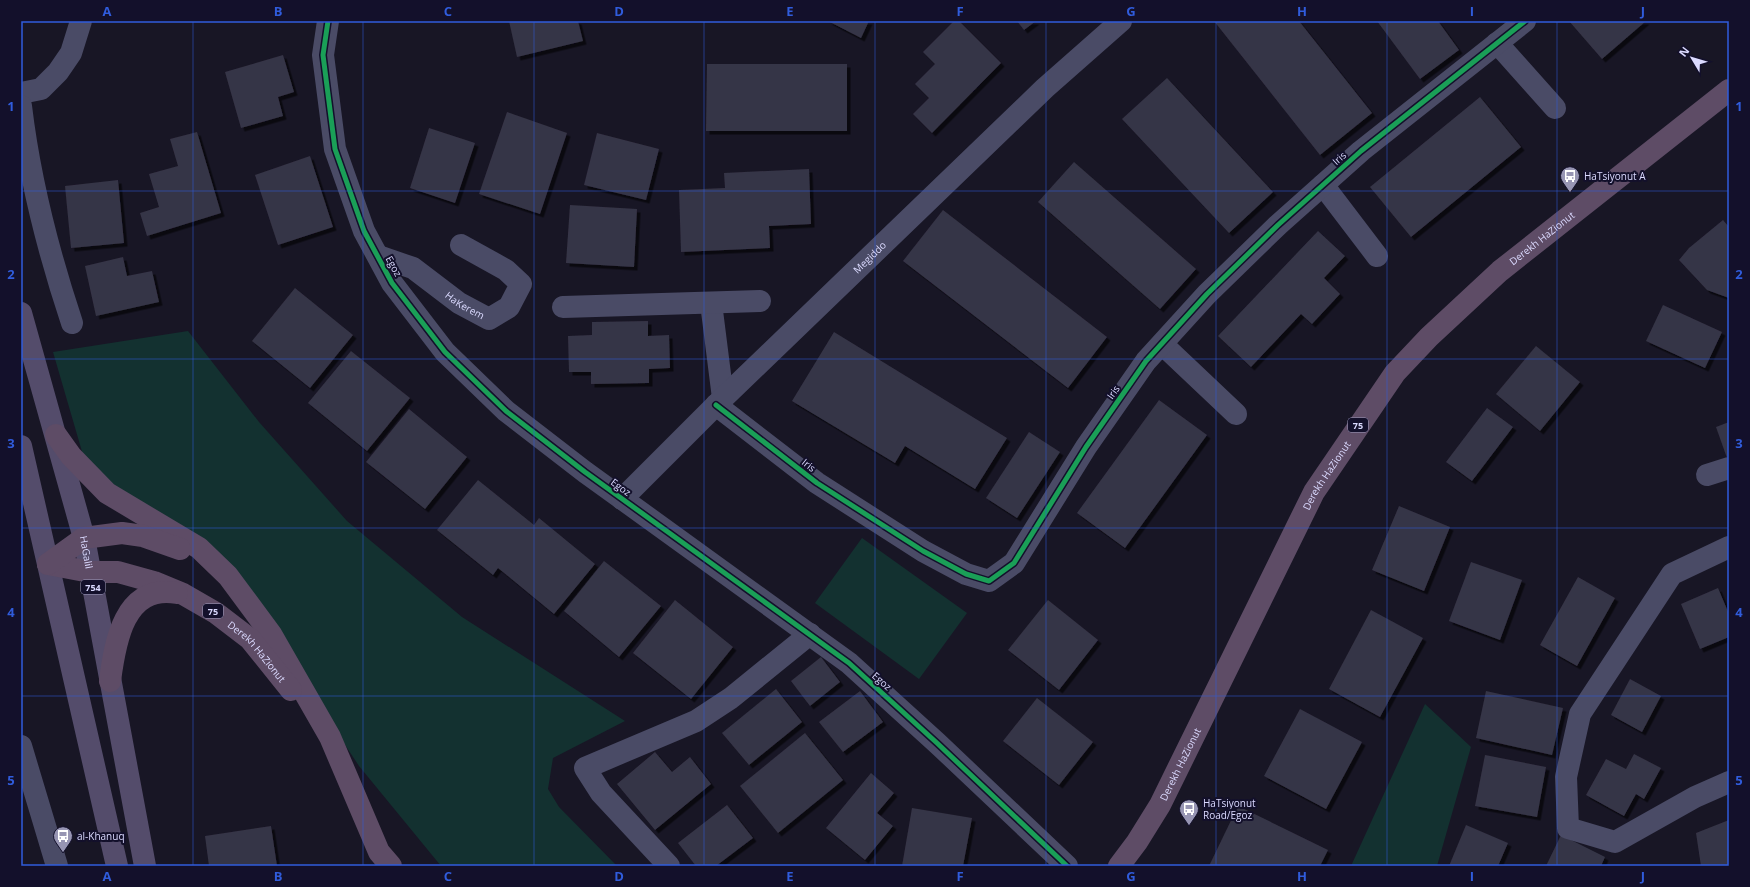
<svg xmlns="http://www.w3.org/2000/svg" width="1750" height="887" viewBox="0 0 1750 887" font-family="'Open Sans',sans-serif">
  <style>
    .green { fill: #133130 }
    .building { fill: #363446; filter: url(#shadow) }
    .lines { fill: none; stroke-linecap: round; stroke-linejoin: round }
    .minor { stroke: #4a4b66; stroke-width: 22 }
    .major { stroke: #544c6b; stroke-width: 22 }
    .highway { stroke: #5e4c66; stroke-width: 22 }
    .cycleway-casing { stroke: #13102b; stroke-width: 8 }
    .cycleway { stroke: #1a9f57; stroke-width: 5 }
    .grid { fill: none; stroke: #305cdc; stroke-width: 1; stroke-opacity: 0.55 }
    .labels { text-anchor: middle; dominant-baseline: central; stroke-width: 4; stroke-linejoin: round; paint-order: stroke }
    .shield { fill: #13102b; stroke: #9f9dbf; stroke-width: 1 }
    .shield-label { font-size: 9px; font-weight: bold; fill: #dbdaff }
    .street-label { font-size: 10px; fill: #dbdaff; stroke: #13102b }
    .poi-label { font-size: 10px; fill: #dbdaff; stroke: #13102b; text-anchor: start }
    .neatline { fill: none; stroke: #305cdc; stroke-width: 1.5 }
    .grid-label { font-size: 13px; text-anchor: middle; font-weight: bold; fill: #305cdc }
  </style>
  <defs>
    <filter id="shadow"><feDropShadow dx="3.5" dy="3.5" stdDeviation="0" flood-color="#0009"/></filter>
  </defs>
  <rect width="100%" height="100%" fill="#181625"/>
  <g class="green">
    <polygon points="188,331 259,422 347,521 462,617 625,721 553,758 548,789 559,807 617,866 441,866 359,766 283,651 200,559 109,492 83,455 53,352"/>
    <polygon points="862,538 967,613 919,679 815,603"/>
    <polygon points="1425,704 1471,747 1437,866 1351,866"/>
  </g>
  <g class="building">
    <polygon points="509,21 578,21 583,41 517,57"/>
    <polygon points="828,21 869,21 861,38"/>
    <polygon points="954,21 959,21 1001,63 932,133 913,114 929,98 915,84 935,64 923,52"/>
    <polygon points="1017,21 1036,21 1024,30"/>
    <polygon points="1214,21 1299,21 1372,113 1320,155"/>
    <polygon points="1377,21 1438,21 1459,50 1420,79"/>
    <polygon points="1569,21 1646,21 1602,59"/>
    <polygon points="283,55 294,92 278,97 283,116 241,128 225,72"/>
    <polygon points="707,64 847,64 847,131 706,131"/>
    <polygon points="1167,78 1273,192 1229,233 1122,119"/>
    <polygon points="1480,97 1521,147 1411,237 1370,187"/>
    <polygon points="507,112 567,133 540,214 479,194"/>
    <polygon points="429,128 475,143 455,203 410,188"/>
    <polygon points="197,132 221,213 147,236 140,213 159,207 149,174 178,166 170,139"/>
    <polygon points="597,133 659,149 646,200 584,185"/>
    <polygon points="310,156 333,227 278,245 255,175"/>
    <polygon points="1074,162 1196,269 1160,309 1038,202"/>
    <polygon points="809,169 811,224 769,226 770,248 681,252 679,190 725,188 724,173"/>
    <polygon points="118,180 124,243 71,248 65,186"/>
    <polygon points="570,205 637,209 634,267 566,263"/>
    <polygon points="943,210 1107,337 1068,388 903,261"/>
    <polygon points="1723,220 1729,227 1729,298 1707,290 1679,260 1689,248"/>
    <polygon points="1318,231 1345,256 1324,278 1340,294 1312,324 1301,314 1251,367 1218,336"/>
    <polygon points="123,257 127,276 152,271 159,302 96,316 85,266"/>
    <polygon points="295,288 353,335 310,388 252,341"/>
    <polygon points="1663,305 1722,332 1705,368 1646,341"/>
    <polygon points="648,321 648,336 669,335 670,368 649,369 649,383 591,384 591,372 569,372 568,336 592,335 592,322"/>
    <polygon points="834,332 1007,438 975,489 905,446 895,463 792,401"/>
    <polygon points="1536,346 1580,382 1540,431 1496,394"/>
    <polygon points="351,351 410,398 367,451 308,403"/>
    <polygon points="1159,400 1207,435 1125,548 1077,513"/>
    <polygon points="1487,408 1513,427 1472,481 1446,462"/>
    <polygon points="409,409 467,457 425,509 366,462"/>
    <polygon points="1729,422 1729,457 1727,458 1716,427"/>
    <polygon points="1029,432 1060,452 1017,518 986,498"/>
    <polygon points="478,480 534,525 539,518 595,564 554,614 498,568 493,575 437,530"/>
    <polygon points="1399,506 1450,527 1424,591 1372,570"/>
    <polygon points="604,561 661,606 619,657 564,611"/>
    <polygon points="1471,562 1522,580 1500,640 1449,621"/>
    <polygon points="1578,577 1615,598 1577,666 1540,645"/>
    <polygon points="1718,588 1729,614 1729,637 1700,649 1681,604"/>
    <polygon points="675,600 733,647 691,699 633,653"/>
    <polygon points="1048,600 1098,640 1059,690 1008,650"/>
    <polygon points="1371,610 1423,638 1380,717 1329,689"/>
    <polygon points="821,657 840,682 810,706 791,681"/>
    <polygon points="1630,679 1661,696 1642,732 1611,715"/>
    <polygon points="776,689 802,722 749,765 722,733"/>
    <polygon points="860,691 883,722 843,752 819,722"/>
    <polygon points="1486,691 1563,708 1552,755 1476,738"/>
    <polygon points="1037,698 1093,742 1059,785 1003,741"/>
    <polygon points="1300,709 1362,742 1326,809 1264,776"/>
    <polygon points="805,733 843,780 778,833 740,786"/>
    <polygon points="655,752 672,772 690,757 711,784 655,830 617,784"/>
    <polygon points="1634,754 1661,768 1644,799 1636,794 1624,816 1586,795 1606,759 1626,769"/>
    <polygon points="1485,755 1546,767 1537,817 1475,806"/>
    <polygon points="871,773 894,793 877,813 893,826 865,860 826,828"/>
    <polygon points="727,805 753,838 716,866 696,866 678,843"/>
    <polygon points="1238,806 1328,850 1320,866 1209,866"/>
    <polygon points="912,808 972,818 963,866 902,866"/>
    <polygon points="1729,820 1729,866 1701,866 1696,833"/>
    <polygon points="1466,825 1508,843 1498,866 1449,866"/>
    <polygon points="271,826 277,866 209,866 205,836"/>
    <polygon points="1561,835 1605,857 1601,866 1546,866"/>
  </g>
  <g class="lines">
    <g class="minor">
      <polyline points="328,21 323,55 335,149 364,231 392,283 445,352 506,411 585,472 849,663 937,743 1067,866"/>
      <polyline points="1497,43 1555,108"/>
      <polyline points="21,93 41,89 58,72 71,53 81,21"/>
      <path d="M21 106C30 182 48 251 72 323"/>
      <polyline points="1323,185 1377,256"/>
      <path id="s1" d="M378 256 413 268 459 303 489 319 509 307 521 284 506 270 461 245"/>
      <polyline points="711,303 723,398"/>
      <polyline points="563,307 760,301"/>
      <polyline points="1162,344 1236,414"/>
      <polyline points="716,405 817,483 923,551 966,574 989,581 1014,563 1086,447 1146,361 1207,294 1278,225 1361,151 1525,21"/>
      <polyline points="1707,475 1729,468"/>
      <path id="s2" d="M622 499 716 405 1045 88 1121 21"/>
      <polyline points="1729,547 1672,574 1580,714 1566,777 1568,828 1615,842 1695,797 1729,782"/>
      <polyline points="21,746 57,866"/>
      <polyline points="669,866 601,793 585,768 696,721 731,698 810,634"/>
    </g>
    <g class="major">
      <path id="s3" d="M21 313 84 538 145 866"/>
      <polyline points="21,446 117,866"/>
    </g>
    <g class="highway">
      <polyline points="56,435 71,456 107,493 199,548 228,576 271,634 330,737 379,852 391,866"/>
      <path id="s4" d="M48 564 90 572H118L154 582 183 594 216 613 250 639 291 690"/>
      <polyline points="48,564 84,538 122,533 143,536 180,549"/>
      <path d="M110 681C115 642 124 584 177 593"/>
      <path id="s5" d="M1119 866 1137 842 1160 805 1314 492 1395 373 1429 337 1500 271 1729 90"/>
    </g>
    <defs>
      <g id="cycleway">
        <polyline points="328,21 323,55 335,149 364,231 392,283 445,352 506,411 585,472 849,663 937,743 1067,866"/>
        <polyline points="716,405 817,483 923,551 966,574 989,581 1014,563 1086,447 1146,361 1207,294 1278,225 1361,151 1525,21"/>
      </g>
    </defs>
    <use href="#cycleway" class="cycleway-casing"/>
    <use href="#cycleway" class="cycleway"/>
  </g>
  <path class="grid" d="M193 21V866M363 21V866M534 21V866M704 21V866M875 21V866M1046 21V866M1216 21V866M1387 21V866M1557 21V866M21 191H1729M21 359H1729M21 528H1729M21 696H1729"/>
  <defs>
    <symbol id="bus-pin" viewBox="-11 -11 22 30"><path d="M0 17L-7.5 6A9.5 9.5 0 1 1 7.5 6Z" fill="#9795b3" stroke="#13102b"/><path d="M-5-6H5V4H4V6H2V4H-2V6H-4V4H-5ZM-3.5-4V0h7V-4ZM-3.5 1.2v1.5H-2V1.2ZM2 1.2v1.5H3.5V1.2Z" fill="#fff"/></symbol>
  </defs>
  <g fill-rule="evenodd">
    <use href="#bus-pin" x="1559" y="165" width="22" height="30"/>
    <use href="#bus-pin" x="1178" y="798" width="22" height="30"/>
    <use href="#bus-pin" x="52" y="825" width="22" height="30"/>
  </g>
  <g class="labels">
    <g class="shield">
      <rect x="1348" y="418" width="20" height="14" rx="3"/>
      <rect x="81" y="580" width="24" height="14" rx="3"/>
      <rect x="203" y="604" width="20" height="14" rx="3"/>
    </g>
    <g class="shield-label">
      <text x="1358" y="425">75</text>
      <text x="93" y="587">754</text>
      <text x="213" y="611">75</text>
    </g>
    <g class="street-label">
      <text transform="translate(1339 158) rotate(-42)">Iris</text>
      <text stroke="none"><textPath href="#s5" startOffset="766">Derekh HaZionut</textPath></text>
      <text stroke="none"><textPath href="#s2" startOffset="346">Megiddo</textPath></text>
      <text transform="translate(394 266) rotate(61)">Egoz</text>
      <text stroke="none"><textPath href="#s1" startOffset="101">HaKerem</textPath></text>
      <text transform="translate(1113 392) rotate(-55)">Iris</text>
      <text transform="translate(809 465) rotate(38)">Iris</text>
      <text stroke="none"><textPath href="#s5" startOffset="443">Derekh HaZionut</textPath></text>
      <text transform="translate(621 487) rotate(36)">Egoz</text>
      <text stroke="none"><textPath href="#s3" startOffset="248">HaGalil</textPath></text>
      <text stroke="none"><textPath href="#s4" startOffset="234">Derekh HaZionut</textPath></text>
      <text transform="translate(882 681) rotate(42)">Egoz</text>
      <text stroke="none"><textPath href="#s5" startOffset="119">Derekh HaZionut</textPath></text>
    </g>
    <g class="poi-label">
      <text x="1584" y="176">HaTsiyonut A</text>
      <text x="1203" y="803">HaTsiyonut<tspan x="1203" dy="12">Road/Egoz</tspan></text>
      <text x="77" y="836">al-Khanuq</text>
    </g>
  </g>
  <rect width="1750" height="887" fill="none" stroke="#13102b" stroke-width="44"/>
  <g transform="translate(1692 58) rotate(308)" stroke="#13102b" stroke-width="3" paint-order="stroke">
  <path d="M0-3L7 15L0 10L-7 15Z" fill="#dbdaff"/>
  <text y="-6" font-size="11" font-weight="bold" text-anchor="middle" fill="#dbdaff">N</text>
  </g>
  <rect x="22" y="22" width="1706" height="843" class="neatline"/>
  <g class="grid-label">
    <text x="107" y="16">A</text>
    <text x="278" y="16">B</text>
    <text x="448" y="16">C</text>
    <text x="619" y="16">D</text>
    <text x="790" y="16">E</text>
    <text x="960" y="16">F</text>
    <text x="1131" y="16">G</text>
    <text x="1302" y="16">H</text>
    <text x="1472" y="16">I</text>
    <text x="1643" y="16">J</text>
    <text x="11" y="111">1</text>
    <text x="1739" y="111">1</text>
    <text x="11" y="279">2</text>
    <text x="1739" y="279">2</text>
    <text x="11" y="448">3</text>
    <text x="1739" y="448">3</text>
    <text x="11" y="617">4</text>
    <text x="1739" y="617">4</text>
    <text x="11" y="785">5</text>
    <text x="1739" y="785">5</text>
    <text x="107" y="881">A</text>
    <text x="278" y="881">B</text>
    <text x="448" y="881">C</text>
    <text x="619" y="881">D</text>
    <text x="790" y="881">E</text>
    <text x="960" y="881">F</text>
    <text x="1131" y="881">G</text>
    <text x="1302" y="881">H</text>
    <text x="1472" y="881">I</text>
    <text x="1643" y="881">J</text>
  </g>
</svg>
